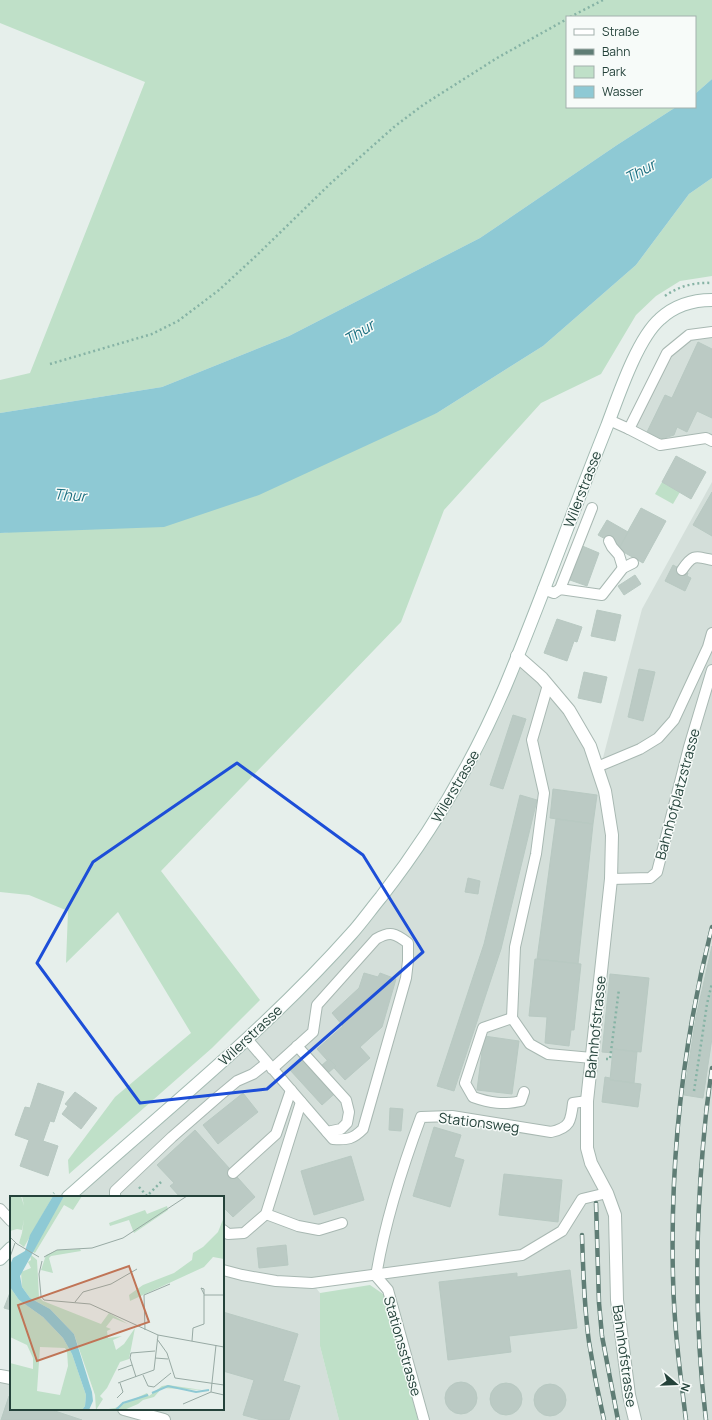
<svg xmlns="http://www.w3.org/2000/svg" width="712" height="1420" viewBox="0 0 712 1420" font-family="Manrope,sans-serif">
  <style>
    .built { fill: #d4dfda }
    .green { fill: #bfe0c8 }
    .water { fill: #8ec9d4 }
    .building { fill: #bbcac4; stroke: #b8c9c2 }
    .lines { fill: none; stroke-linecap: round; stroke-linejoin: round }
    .service-casing { stroke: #a8b8b2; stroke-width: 12 }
    .minor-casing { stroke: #a8b8b2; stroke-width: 14 }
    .secondary-casing { stroke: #a4bbb3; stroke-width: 14 }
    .path { stroke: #86b3a5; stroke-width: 2.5; stroke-dasharray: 2 3; stroke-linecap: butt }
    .service { stroke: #fff; stroke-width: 10 }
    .minor { stroke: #fff; stroke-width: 12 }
    .secondary { stroke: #fff; stroke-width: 12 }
    .rail-casing { stroke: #5f7d75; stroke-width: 4.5 }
    .rail { stroke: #f7fbf9; stroke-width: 3; stroke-dasharray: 9; stroke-linecap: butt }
    .marked { fill: none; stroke: #1d4ed8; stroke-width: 3; stroke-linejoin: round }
    .labels { text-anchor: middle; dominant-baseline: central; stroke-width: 3; stroke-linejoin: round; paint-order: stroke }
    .street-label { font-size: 14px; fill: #24423a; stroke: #f7fbf9 }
    .water-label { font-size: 15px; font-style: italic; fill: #1c6f80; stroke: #f7fbf9 }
    .inset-river { fill: none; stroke: #8ec9d4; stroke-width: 2 }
    .inset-road { fill: none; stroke: #98aaa4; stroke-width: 1 }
    .view { fill: #c07456; fill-opacity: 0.15; stroke: #c07456; stroke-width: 2 }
    .inset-edge { fill: none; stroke: #24423a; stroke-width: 2 }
  </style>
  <rect width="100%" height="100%" fill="#e6efeb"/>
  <g class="built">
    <polygon points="712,332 712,441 660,445 629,429 667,353 689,335"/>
    <polygon points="712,482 712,1420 424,1420 392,1308 376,1276 312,1283 320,1293 320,1346 339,1420 0,1420 0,1376 11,1378 11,1409 223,1409 223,1197 68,1197 302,986 434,823 517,656 569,710 599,773 642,609"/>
  </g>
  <g class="green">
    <polygon points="0,0 712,0 712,79 695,94 695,17 567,17 567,107 676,107 617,145 480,238 289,336 162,387 0,413 0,380 30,373 145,82 0,23"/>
    <polygon points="712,178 712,276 680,281 656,296 636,315 601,374 541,403 444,510 401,622 161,871 260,1000 212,1048 69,1174 68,1160 115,1097 191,1033 118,912 66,963 68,911 29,895 0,892 0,533 5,533 437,413 543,346 636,265 689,194"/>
    <polygon points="662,482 680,492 673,504 655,494"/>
    <polygon points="370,1285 386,1296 418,1420 339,1420 320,1346 320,1293"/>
  </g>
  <polygon class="water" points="712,79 712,178 689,194 636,265 543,346 437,413 259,495 164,527 0,533 0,413 162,387 289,336 480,238 617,145 676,107 695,107 695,94"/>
  <g class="building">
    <polygon points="698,342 712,349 712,418 697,411 687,432 677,427 674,435 661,439 647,432 665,395 672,398"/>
    <polygon points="676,456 706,472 691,499 662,482"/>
    <polygon points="712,492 712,536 693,525"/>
    <polygon points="641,508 666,521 643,563 618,549"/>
    <polygon points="607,520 628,532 620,547 598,535"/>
    <polygon points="580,545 599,553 587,586 567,579"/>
    <polygon points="673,565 688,573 687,576 691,578 685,591 665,581"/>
    <polygon points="635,575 641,584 624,595 618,586"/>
    <polygon points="597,610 621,615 615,641 591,636"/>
    <polygon points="557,619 582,627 577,642 574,641 567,661 544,653"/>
    <polygon points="639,669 655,672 643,721 628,717"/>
    <polygon points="584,672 607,677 601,703 578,698"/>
    <polygon points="513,715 526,719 503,789 490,785"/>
    <polygon points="553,789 597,795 593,824 550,818"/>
    <polygon points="520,795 537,800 501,949 454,1091 437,1086 484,944"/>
    <polygon points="556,819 593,824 578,964 537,959"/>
    <polygon points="468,878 480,881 478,894 465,892"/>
    <polygon points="712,946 712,1038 703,1098 684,1095 688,1068 696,1017"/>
    <polygon points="535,959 581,964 574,1030 571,1030 569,1046 545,1043 547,1017 529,1016"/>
    <polygon points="364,973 378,977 380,973 396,979 382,1027 360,1047 370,1058 345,1080 317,1049 343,1026 332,1013 359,988"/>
    <polygon points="610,974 649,978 641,1052 613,1049 613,1053 602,1052"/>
    <polygon points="484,1036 519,1041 512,1094 477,1090"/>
    <polygon points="613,1049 637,1052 634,1083 610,1080"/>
    <polygon points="309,1053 321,1066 329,1059 336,1066 328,1073 341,1088 322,1105 290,1070"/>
    <polygon points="605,1077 610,1078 610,1080 641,1084 638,1107 602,1102"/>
    <polygon points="38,1083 64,1092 54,1122 50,1121 43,1141 58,1146 48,1176 20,1166 29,1140 15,1135 25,1107 30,1108"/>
    <polygon points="75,1092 97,1108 81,1129 62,1114 68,1106 65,1104"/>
    <polygon points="243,1093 258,1112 218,1144 203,1125"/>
    <polygon points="390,1108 403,1109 401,1131 389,1130"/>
    <polygon points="434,1127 461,1135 454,1157 464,1160 450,1207 413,1196"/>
    <polygon points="195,1130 255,1197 233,1217 223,1207 223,1197 180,1197 170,1186 174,1183 157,1165"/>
    <polygon points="351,1156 364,1200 314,1215 301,1171"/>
    <polygon points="504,1174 562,1180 558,1222 499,1215"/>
    <polygon points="286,1245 288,1265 259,1268 257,1248"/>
    <polygon points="570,1270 577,1328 509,1336 511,1352 448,1360 439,1282 517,1273 517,1277"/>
    <polygon points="11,1290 11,1310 4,1308"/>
    <polygon points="223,1312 298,1334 283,1381 300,1386 289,1420 261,1420 243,1415 254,1380 223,1371"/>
    <circle cx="461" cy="1398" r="16"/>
    <circle cx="506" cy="1399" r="16"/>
    <circle cx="550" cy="1400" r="16"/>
    <polygon points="9,1396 11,1396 11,1409 49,1409 82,1420 1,1420"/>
  </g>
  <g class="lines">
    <defs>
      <g id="service">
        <polyline points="609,420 629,429 667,353 689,335 712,332"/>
        <polyline points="629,429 660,445 706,438 712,441"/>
        <polyline points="609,541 612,547 619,555 623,568"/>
        <path d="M682 570C693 554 695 556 712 560"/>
        <polyline points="543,589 554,593 560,589 602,595 623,568 633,563"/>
        <polyline points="560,589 592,508"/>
        <polyline points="548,685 532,740 544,793 536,854 515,947 512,1018 530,1044 548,1054 592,1058"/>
        <polyline points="597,767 640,749 658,738 674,720 708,647 712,633"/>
        <polyline points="611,879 650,878 657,872 689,747 712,670"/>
        <path d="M512 1018 483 1028 465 1083 473 1097C490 1103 504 1105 521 1101L524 1092"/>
        <path d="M247 1039 333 1139C348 1140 353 1139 363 1129L406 978 408 961V943C395 933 390 931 376 939L317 1005 313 1032 272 1069"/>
        <polyline points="297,1046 346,1100 349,1112 347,1123 341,1129 327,1132"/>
        <polyline points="233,1173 276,1134 291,1090"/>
        <polyline points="115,1197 115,1191 172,1137 219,1096 237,1081 253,1074 267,1063"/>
        <polyline points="0,1209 11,1221"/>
        <polyline points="266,1214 298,1226 319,1230 342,1223"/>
        <polyline points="223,1230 228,1234 244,1233 266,1214 301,1102"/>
        <polyline points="223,1270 242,1275 276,1281 312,1283 522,1255 562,1231 582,1199 607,1193"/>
        <path d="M376 1276C385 1221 402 1168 421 1117L452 1116 551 1132C570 1128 571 1121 573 1103L587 1101"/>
        <polyline points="376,1276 388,1290 424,1420"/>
      </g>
      <g id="minor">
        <polyline points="517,656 542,678 569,710 590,746 605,791 612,835 611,879 587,1101 587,1148 591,1163 607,1193 615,1215 617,1300 629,1395 635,1420"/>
        <polyline points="0,1376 11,1378"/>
        <polyline points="124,1409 164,1420"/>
      </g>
      <g id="secondary">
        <path d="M68 1197C164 1111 266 1030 352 933 362 922 371 909 381 897 431 833 473 762 505 687 541 601 572 513 607 426 618 397 637 339 660 319 674 306 693 300 712 300"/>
        <polyline points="0,1259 11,1248"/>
      </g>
    </defs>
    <use href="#service" class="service-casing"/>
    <use href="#minor" class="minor-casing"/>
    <use href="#secondary" class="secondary-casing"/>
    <g class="path">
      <polyline points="570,17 603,0"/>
      <path d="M665 296C679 286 695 282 712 283"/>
      <polyline points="50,364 152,334 178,321 219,290 256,256 331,183 394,127 423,105 497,58 567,19"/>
      <polyline points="606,1059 610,1059 619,989"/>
      <polyline points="694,1091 707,1004 712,983"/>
      <polyline points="139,1187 147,1196 161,1182"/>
      <polyline points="50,1197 54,1193"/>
    </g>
    <use href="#service" class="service"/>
    <use href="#minor" class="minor"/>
    <use href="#secondary" class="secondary"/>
    <defs>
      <g id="rail">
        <polyline points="596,1203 599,1303 602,1336 618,1420"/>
        <path d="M582 1235C583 1270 584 1306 589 1342 593 1368 598 1394 604 1420"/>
        <path d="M686 1420C680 1373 674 1326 673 1278 670 1160 683 1041 712 927"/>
        <path d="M706 1420C695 1330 695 1237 703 1146 705 1120 708 1094 712 1068"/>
      </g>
    </defs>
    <use href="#rail" class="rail-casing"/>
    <use href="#rail" class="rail"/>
  </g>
  <path class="marked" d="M237 763 363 855 423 952 267 1089 140 1103 37 963 93 862Z"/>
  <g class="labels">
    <g class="street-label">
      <text transform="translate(582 489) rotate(-69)">Wilerstrasse</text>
      <text transform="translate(455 786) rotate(-60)">Wilerstrasse</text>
      <text transform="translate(677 794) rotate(-75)">Bahnhofplatzstrasse</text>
      <text transform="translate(595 1027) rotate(-84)">Bahnhofstrasse</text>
      <text transform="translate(250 1035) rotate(-43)">Wilerstrasse</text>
      <text transform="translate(479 1122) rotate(7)">Stationsweg</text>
      <text transform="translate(403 1346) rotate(74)">Stationsstrasse</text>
      <text transform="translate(625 1356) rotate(82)">Bahnhofstrasse</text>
    </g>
    <g class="water-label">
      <text transform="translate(640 171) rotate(-29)">Thur</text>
      <text transform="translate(359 332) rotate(-32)">Thur</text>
      <text transform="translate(70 495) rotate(4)">Thur</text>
    </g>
  </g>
  <g transform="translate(10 1196)">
    <rect width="214" height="214" fill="#e6efeb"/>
    <path d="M0 0H11L14 10 12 0H43L14 51 9 47 12 37 14 23 12 34 7 33 0 35ZM54 0H72L63 14 54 9 25 57 21 55ZM157 10 158 14 124 37 119 24 100 30 99 27 135 14 137 18ZM214 21V63L203 61 194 71 120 105 119 99 133 89 164 77 182 64 183 57 193 51 208 36ZM70 53 71 55 41 60 39 62 43 77 31 74 36 59 47 54ZM20 58 27 64 29 101 33 105 91 128 99 117 118 128 103 122 96 131 101 133 97 135 98 142 112 140 103 144 106 154 114 148 125 132 119 163 110 166 97 192 90 200 93 203 86 214 85 199 64 138 40 113 20 102 12 91 11 76 21 72 18 66 21 64ZM0 91 9 104 33 121 53 142 62 158 76 199 75 210 72 214H0V167L23 173V162L17 149 0 141ZM30 151 55 152 57 155 58 170 50 199 27 195ZM158 189 192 194 152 192 144 201 133 204 128 208 114 214H92L105 212 137 197 139 200 152 190Z" fill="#bfe0c8" fill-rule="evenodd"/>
    <path d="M43 0H54L10 80 12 91 20 102 40 113 64 138 82 196 83 205 79 214H72L75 210 76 199 62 158 53 142 33 121 9 104 0 91V69L3 62 15 55 20 39Z" fill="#8ec9d4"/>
    <path class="inset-river" d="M142 197 158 190 186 196 199 194M106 214 113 207 138 199"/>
    <path class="inset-road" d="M0 41 7 48 29 61M0 61 5 47M34 61 47 54 82 52 113 42 177 0M32 65 29 78 31 100 34 104 80 108 148 139 214 151M194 99H214M65 106 73 96 101 88 127 73M135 134 134 99 160 88M147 143 157 157 165 182 214 189M182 145 183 132 194 128V93L191 92 194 98M145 162 158 163M108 174 122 169M133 179 138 190 144 191 161 177M126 181 120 162 121 157 145 155M108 187 144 174 148 139M201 196 206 149M107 202 113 196 110 187M173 208 201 196 214 199"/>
    <path class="view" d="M119 70 139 126 27 165 8 109Z"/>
    <rect width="214" height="214" class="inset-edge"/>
  </g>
  <rect x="566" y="16" width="130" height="92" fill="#f7fbf9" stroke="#a3b1ad"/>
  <rect x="574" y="29" width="20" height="6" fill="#ffffff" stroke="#a3b1ad"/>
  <text x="602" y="36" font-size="12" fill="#24423a">Straße</text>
  <rect x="574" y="49" width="20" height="6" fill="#5f7d75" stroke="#a3b1ad"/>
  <text x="602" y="56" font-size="12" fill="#24423a">Bahn</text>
  <rect x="574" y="66" width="20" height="12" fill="#bfe0c8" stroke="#a3b1ad"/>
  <text x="602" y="76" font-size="12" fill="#24423a">Park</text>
  <rect x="574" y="86" width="20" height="12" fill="#8ec9d4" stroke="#a3b1ad"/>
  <text x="602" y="96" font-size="12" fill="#24423a">Wasser</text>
  <g transform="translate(676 1384) rotate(109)" stroke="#f7fbf9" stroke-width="3" paint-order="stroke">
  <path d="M0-3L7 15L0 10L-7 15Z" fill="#24423a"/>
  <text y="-6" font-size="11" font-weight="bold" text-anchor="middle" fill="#24423a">N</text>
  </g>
</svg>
